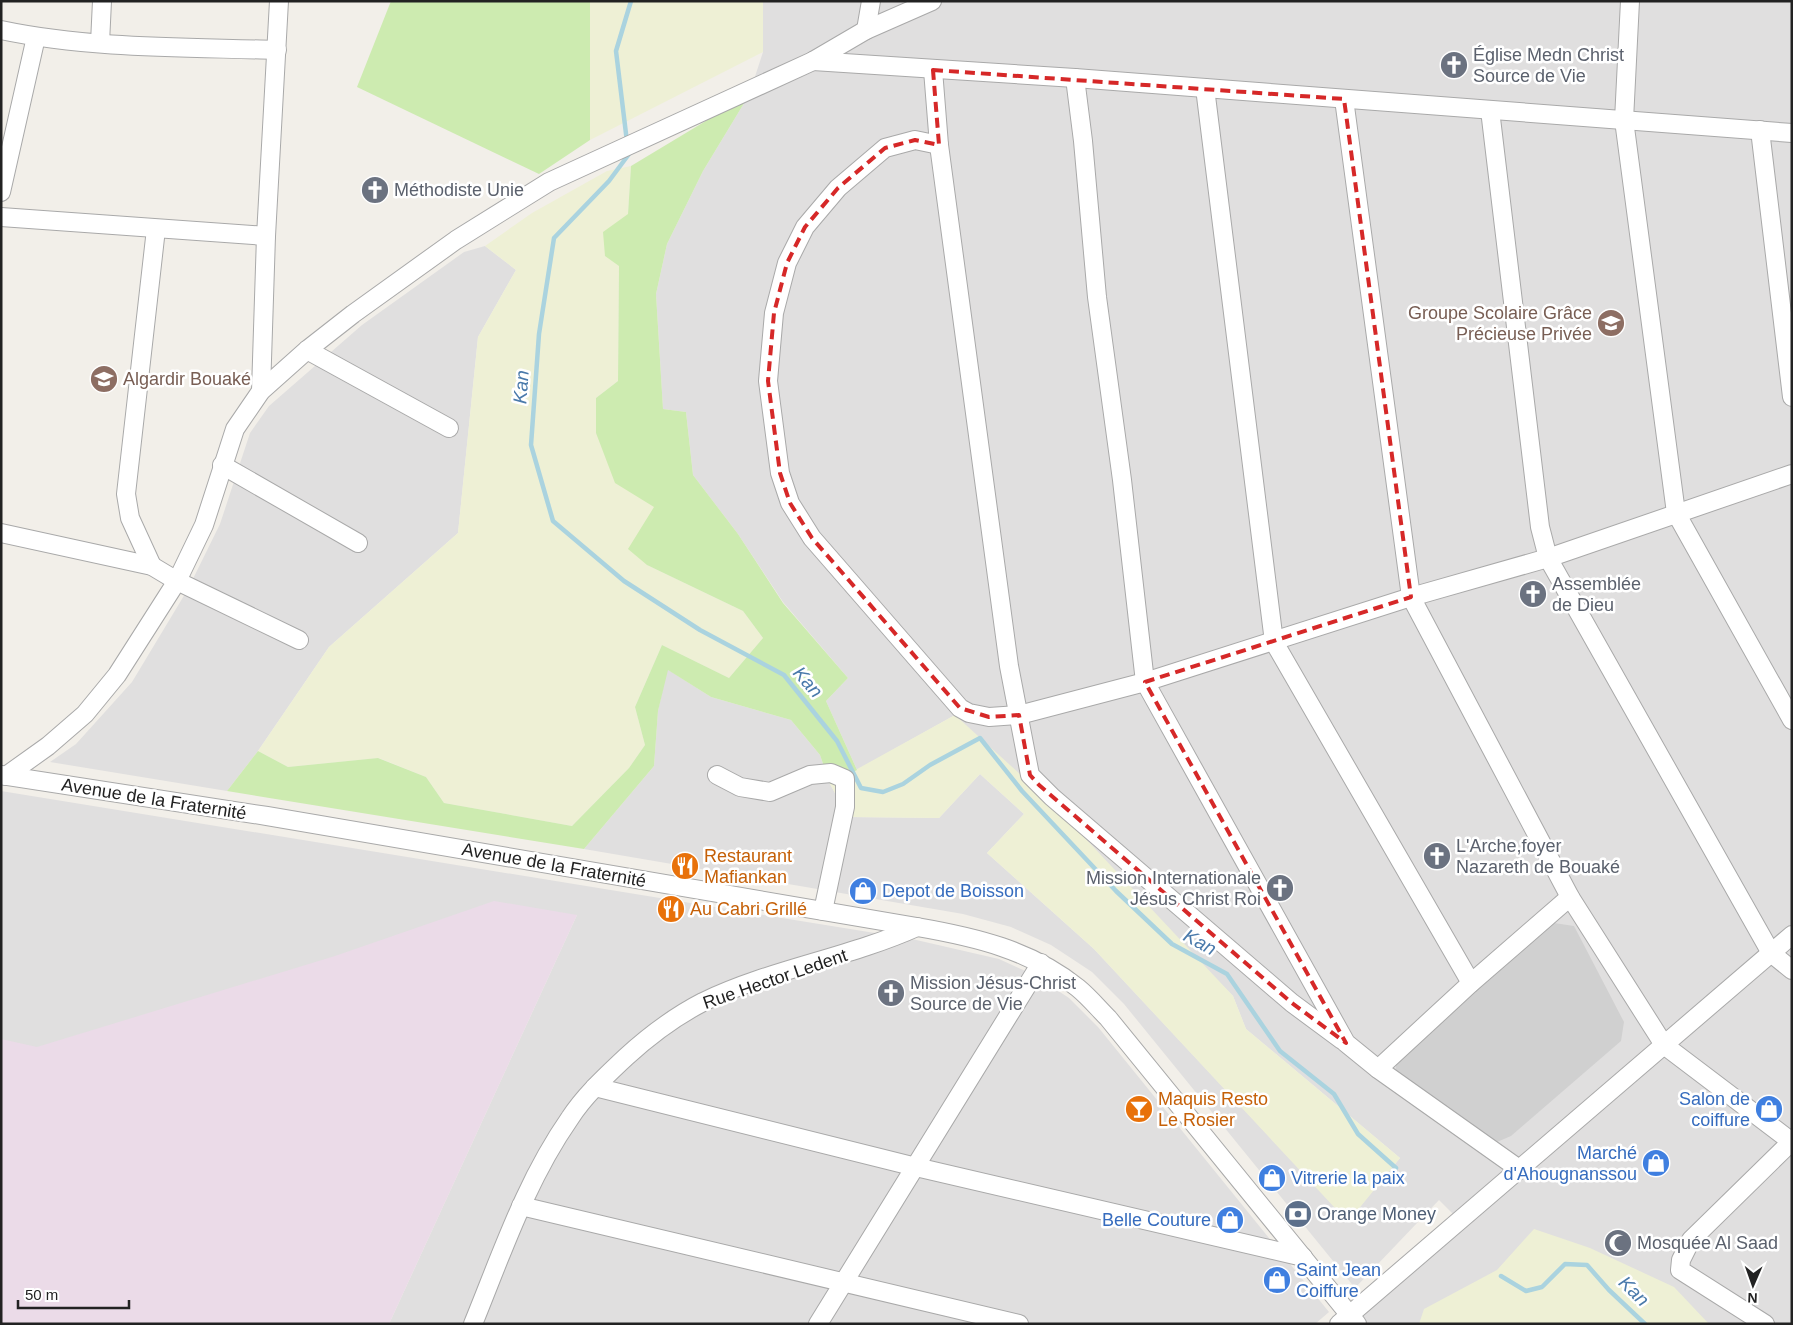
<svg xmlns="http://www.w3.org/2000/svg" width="1793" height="1325" viewBox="0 0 1793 1325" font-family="Arial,sans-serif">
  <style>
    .residential { fill: #e0dfdf }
    .industrial { fill: #ebdbe8 }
    .religious { fill: #d0d0d0 }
    .farmland { fill: #eef0d5 }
    .grass { fill: #cdebb0 }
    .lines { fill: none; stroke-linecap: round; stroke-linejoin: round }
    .stream { stroke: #aad3df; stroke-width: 4.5 }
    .minor-casing { stroke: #a9a9a9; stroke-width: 20 }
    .minor { stroke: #fff; stroke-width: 18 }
    .marked { fill: none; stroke: #d62828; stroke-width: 4; stroke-dasharray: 10 6; stroke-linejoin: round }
    .labels { text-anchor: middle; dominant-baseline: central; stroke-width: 5; stroke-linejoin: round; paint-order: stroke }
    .worship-label { font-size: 18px; fill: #5b616d; stroke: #fff; text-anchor: start }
    .education-label { font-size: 18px; fill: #785e54; stroke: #fff; text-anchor: end }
    .street-label { font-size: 18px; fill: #222; stroke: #fff }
    .food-label { font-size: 18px; fill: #c56008; stroke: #fff; text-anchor: start }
    .shop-label { font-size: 18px; fill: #366cbe; stroke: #fff; text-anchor: start }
    .service-label { font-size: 18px; fill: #4e5e75; stroke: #fff; text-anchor: start }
    .water-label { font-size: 19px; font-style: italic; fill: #4a7aab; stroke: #fff }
  </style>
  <rect width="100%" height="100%" fill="#f2efe9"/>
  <g class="residential">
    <polygon points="763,1 1792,1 1792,1324 1347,1324 1461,1222 1439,1200 1355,1288 1124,1004 1092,972 1051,945 1011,927 963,914 584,849 654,766 658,711 667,669 711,697 791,720 820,755 830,784 848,817 939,818 980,774 1024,814 987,853 1094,949 1348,1221 1400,1158 1246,1029 1233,996 955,715 857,770 826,701 848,678 783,602 738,534 693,475 686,412 663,409 656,294 667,244 703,171 749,95 763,52"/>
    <polygon points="485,246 516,270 478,337 458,533 329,647 258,751 227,791 50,762 76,744 132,682 188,589 220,524 250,433 269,406 362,325 464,252"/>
    <polygon points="1,791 912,939 999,959 1034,975 1069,998 1098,1027 1329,1312 1315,1324 389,1324 577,915 44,1055 1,1042"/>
  </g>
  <polygon class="industrial" points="494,901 577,915 389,1324 1,1324 1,1039 37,1047 335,956"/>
  <polygon class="religious" points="1554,923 1574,926 1624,1022 1621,1041 1511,1136 1497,1142 1395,1073 1397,1060"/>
  <g class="farmland">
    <polygon points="590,1 763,1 763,52 590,140"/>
    <polygon points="631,166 628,214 619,266 618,381 596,398 596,433 655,507 647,565 743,611 763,638 729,678 662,645 635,707 645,745 629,768 572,826 444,803 426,777 379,758 288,767 258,751 329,647 458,533 478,337 516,270 485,246 532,213 607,171"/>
    <polygon points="955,715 1055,806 1233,996 1246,1029 1400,1158 1348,1222 1094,949 987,853 1024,814 980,774 939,818 848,817 830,784"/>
    <polygon points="1534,1229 1590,1248 1674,1287 1709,1324 1419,1324 1424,1309 1497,1270"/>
  </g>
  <g class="grass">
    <polygon points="391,1 590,1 590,140 539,174 357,87"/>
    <polygon points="749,95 703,171 667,244 656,294 663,409 686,412 693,475 738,534 783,603 848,678 826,701 857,770 830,784 820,755 791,720 711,697 668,670 658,711 654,766 584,849 227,791 258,751 288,767 378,758 426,777 444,803 572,826 629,768 645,745 635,707 662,645 729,678 763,638 743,611 647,565 628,549 654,507 615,483 596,433 596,398 618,381 619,266 605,256 603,232 628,214 631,166"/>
  </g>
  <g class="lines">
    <g class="stream">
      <polyline points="627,142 616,51 631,1"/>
      <polyline points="628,150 629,154 609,181 554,238 539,334 531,445 553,521 624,581 700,630 784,675 837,741 861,788 883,792 903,784 930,765 980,738 1022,791 1116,891 1172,944 1227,974 1280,1051 1334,1094 1358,1134 1396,1168"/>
      <polyline points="1501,1276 1526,1291 1542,1287 1565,1264 1587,1265 1609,1290 1645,1324"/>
    </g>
    <defs>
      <g id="minor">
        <polyline points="1630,1 1624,120 1676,513 1792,720"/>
        <path d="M1 30C91 49 186 47 277 50"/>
        <polyline points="866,30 871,1"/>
        <polyline points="100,43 102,1"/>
        <polyline points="813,61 1075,78 1792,133"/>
        <polyline points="933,70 939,145 1009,666 1030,775 1052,797 1292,1003 1342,1040"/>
        <polyline points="1075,78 1083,141 1097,297 1122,480 1145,682 1346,1043 1378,1069 1519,1169"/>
        <polyline points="1205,88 1274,642 1471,983"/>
        <polyline points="1344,99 1411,597 1570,897 1664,1045 1792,1142"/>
        <polyline points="1490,110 1540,527 1548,558 1771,953 1792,970"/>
        <polyline points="1760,130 1792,397"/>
        <polyline points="939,145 915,140 885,148 838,188 805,227 787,263 774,313 768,381 780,473 790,503 812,538 960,708 969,713 989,717 1019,715 1145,682 1411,597 1548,558 1792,474"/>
        <polyline points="1,192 36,37"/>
        <polyline points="1,217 266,236"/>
        <polyline points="307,350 449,428"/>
        <polyline points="261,391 266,236 279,1"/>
        <polyline points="222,465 358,543"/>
        <polyline points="1,533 152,566 177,581 299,640"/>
        <polyline points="152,566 130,518 126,494 156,229"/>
        <path d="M1 775 267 816 917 927C975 937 1031 950 1078 988 1089 997 1098 1008 1108 1018L1357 1324"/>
        <polyline points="717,775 740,787 770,792 810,775 831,773 845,779 845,807 823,911"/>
        <polyline points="6,776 48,746 85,714 117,675 177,581 204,525 235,429 261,391 307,350 353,314 456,240 549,182 813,61 866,30 932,1"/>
        <polyline points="1378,1069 1471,983 1570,897"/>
        <polyline points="595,1087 916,1167 1303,1257"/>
        <polyline points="521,1206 1019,1324"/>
        <path d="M473 1324C502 1253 526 1181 570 1118 585 1095 606 1076 626 1057 650 1035 674 1017 703 1002 771 969 848 958 917 927"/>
        <polyline points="818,1324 1041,963"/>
        <polyline points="1339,1324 1792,935"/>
        <polyline points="1765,1324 1680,1270 1681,1260 1691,1240 1791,1142"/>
      </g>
    </defs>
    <use href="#minor" class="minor-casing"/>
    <use href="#minor" class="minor"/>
  </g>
  <path class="marked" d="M933 70 1344 99 1411 597 1145 682 1346 1043 1292 1003 1039 785 1030 775 1019 715 989 717 960 708 812 538 790 503 780 473 768 381 774 313 787 263 805 227 838 188 885 148 915 140 939 145Z"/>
  <defs>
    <symbol id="church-disc" viewBox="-11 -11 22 22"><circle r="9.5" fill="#6b7280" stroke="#fff"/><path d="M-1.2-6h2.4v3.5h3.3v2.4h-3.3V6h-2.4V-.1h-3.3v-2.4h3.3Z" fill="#fff"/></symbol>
    <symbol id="school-disc" viewBox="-11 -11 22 22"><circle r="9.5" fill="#8d6e63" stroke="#fff"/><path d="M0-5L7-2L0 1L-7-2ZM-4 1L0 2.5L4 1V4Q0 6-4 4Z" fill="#fff"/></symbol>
    <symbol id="restaurant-disc" viewBox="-11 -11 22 22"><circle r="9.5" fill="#e8710a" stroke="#fff"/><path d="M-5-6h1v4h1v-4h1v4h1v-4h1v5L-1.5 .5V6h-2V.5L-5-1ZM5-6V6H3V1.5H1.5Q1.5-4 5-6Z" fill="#fff"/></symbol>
    <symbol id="shop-disc" viewBox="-11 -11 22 22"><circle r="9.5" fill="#3f7fe0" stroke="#fff"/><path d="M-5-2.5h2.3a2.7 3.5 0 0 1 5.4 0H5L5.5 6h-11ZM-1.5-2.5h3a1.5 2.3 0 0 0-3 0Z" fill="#fff"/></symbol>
    <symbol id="bar-disc" viewBox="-11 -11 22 22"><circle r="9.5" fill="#e8710a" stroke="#fff"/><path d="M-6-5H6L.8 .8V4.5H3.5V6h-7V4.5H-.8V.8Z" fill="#fff"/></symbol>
    <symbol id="bank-disc" viewBox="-11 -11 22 22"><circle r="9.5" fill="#5c6f8a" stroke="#fff"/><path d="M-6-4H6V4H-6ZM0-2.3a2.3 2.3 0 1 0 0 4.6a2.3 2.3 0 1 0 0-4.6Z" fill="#fff"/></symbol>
    <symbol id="mosque-disc" viewBox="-11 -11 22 22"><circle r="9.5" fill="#6b7280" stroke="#fff"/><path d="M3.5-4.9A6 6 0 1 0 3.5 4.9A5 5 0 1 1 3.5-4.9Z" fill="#fff"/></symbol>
  </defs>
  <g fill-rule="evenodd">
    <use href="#church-disc" x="1438" y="49" width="32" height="32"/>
    <use href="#church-disc" x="359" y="174" width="32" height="32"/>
    <use href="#school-disc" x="1595" y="307" width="32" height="32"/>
    <use href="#school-disc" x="88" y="363" width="32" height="32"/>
    <use href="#church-disc" x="1517" y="578" width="32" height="32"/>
    <use href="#church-disc" x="1421" y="840" width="32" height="32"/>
    <use href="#restaurant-disc" x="669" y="850" width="32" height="32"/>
    <use href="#church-disc" x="1264" y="872" width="32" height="32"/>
    <use href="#shop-disc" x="847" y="875" width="32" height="32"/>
    <use href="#restaurant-disc" x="655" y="893" width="32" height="32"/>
    <use href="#church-disc" x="875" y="977" width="32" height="32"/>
    <use href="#bar-disc" x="1123" y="1093" width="32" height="32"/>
    <use href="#shop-disc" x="1753" y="1093" width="32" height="32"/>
    <use href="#shop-disc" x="1640" y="1147" width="32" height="32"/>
    <use href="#shop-disc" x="1256" y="1162" width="32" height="32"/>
    <use href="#bank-disc" x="1282" y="1198" width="32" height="32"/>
    <use href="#shop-disc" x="1214" y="1204" width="32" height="32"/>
    <use href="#mosque-disc" x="1602" y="1227" width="32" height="32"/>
    <use href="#shop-disc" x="1261" y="1264" width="32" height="32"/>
  </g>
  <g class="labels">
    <g class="worship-label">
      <text x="1473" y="55">Église Medn Christ<tspan x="1473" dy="21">Source de Vie</tspan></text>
      <text x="394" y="190">Méthodiste Unie</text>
      <text x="1552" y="584">Assemblée<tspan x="1552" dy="21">de Dieu</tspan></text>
      <text x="1456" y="846">L'Arche,foyer<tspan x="1456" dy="21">Nazareth de Bouaké</tspan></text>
      <text x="1261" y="878" text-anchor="end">Mission Internationale<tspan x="1261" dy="21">Jésus Christ Roi</tspan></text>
      <text x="910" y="983">Mission Jésus-Christ<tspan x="910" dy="21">Source de Vie</tspan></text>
      <text x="1637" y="1243">Mosquée Al Saad</text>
    </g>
    <g class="education-label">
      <text x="1592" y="313">Groupe Scolaire Grâce<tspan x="1592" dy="21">Précieuse Privée</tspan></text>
      <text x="123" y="379" text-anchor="start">Algardir Bouaké</text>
    </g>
    <g class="street-label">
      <text transform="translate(154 799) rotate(9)">Avenue de la Fraternité</text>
      <text transform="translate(554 865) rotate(10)">Avenue de la Fraternité</text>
      <text transform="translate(775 979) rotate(-19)">Rue Hector Ledent</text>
    </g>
    <g class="food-label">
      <text x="704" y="856">Restaurant<tspan x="704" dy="21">Mafiankan</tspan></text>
      <text x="690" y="909">Au Cabri Grillé</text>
      <text x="1158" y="1099">Maquis Resto<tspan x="1158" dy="21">Le Rosier</tspan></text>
    </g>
    <g class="shop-label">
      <text x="882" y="891">Depot de Boisson</text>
      <text x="1750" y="1099" text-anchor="end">Salon de<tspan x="1750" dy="21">coiffure</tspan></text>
      <text x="1637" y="1153" text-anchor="end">Marché<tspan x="1637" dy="21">d'Ahougnanssou</tspan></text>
      <text x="1291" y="1178">Vitrerie la paix</text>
      <text x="1211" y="1220" text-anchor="end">Belle Couture</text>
      <text x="1296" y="1270">Saint Jean<tspan x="1296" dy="21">Coiffure</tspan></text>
    </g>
    <g class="service-label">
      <text x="1317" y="1214">Orange Money</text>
    </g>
    <g class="water-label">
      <text transform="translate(521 387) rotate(-86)">Kan</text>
      <text transform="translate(808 682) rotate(49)">Kan</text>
      <text transform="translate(1200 942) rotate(29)">Kan</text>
      <text transform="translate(1634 1291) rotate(45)">Kan</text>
    </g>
  </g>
  <rect width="1793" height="1325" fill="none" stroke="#222222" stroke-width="5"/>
  <g transform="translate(1753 1285) rotate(182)" stroke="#ffffff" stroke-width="4" paint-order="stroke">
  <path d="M0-4L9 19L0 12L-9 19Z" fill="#222222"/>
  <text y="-8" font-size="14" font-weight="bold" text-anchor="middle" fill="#222222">N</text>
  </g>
  <path d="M18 1300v8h111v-8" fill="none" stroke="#222222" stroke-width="2.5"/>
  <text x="25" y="1300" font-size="15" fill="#222222" stroke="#ffffff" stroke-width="4" paint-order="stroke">50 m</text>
</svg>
